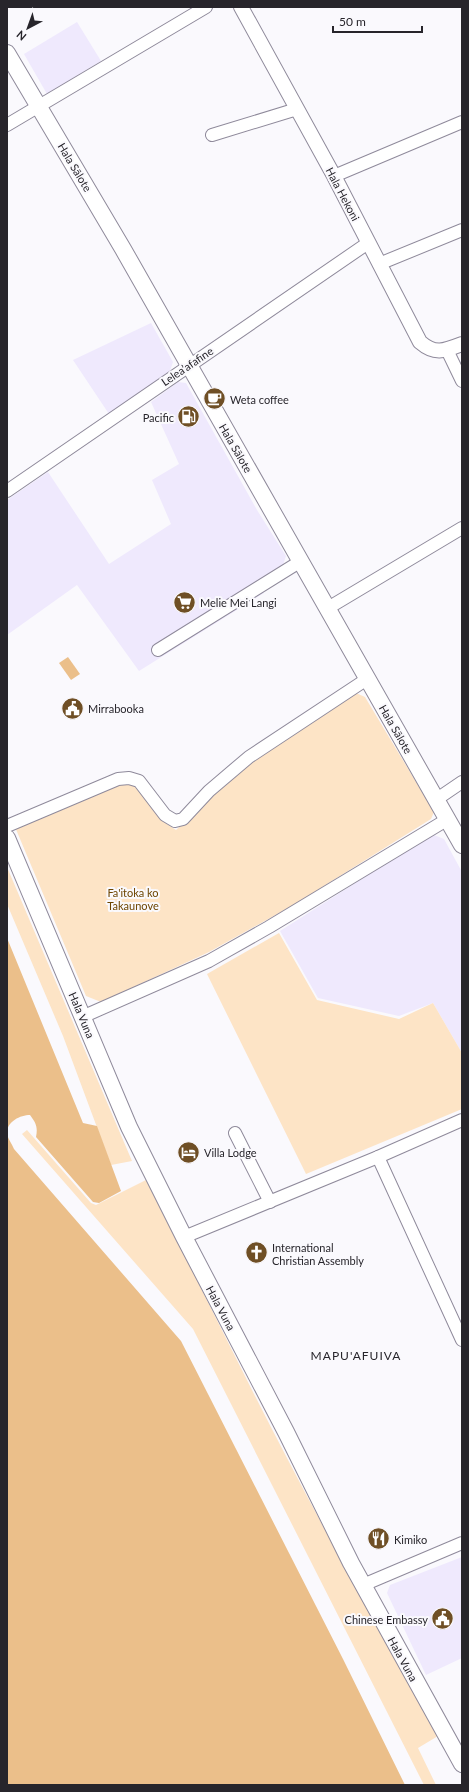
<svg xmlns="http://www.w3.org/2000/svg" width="469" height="1792" viewBox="0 0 469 1792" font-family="Lato,sans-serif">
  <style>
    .built { fill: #efe9fd }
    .green { fill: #fde4c6 }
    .water { fill: #ebbf8a }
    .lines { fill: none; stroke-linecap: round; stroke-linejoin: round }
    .minor-casing { stroke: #8f8a9b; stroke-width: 14 }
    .tertiary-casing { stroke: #8f8a9b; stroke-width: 16 }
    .secondary-casing { stroke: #8f8a9b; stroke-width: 18 }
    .minor { stroke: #fff; stroke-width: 12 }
    .tertiary { stroke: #fff; stroke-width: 14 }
    .secondary { stroke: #fff; stroke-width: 16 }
    .labels { text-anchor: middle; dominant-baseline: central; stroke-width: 4; stroke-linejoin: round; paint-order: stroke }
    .street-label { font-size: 11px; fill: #27252b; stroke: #faf9fd }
    .poi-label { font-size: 11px; fill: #27252b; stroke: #faf9fd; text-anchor: start }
    .park-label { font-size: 11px; fill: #6d4500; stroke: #faf9fd }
    .neighbourhood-label { font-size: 12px; letter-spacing: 1px; fill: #27252b; stroke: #faf9fd }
  </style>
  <rect width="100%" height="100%" fill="#faf9fd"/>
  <g class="built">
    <polygon points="77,22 101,61 47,94 24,54"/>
    <polygon points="151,323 173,362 169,374 109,414 73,360"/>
    <polygon points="178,382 186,383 257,510 286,556 283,565 257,581 264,593 139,671 77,585 7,635 7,500 48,472 109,564 171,524 152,480 179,464 151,402"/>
    <polygon points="434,835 444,839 462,872 462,1053 433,1003 399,1016 318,998 280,931 412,847"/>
    <polygon points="462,1557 462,1658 426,1675 387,1593 390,1585"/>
  </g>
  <g class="green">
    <polygon points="356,693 365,697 434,812 431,819 295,904 209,952 101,1002 86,996 15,827 124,781 136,786 167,824 176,830 229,780 282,739"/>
    <polygon points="7,867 132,1161 111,1165 63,1036 7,904"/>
    <polygon points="279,933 317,1000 399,1019 433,1003 462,1053 462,1109 306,1174 207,974"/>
    <path d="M27 1130 91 1203 96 1205 146 1180C183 1251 218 1323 254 1394 313 1510 375 1623 438 1736L418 1748 436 1785H424L193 1329 22 1134Z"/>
  </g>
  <g class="water">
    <polygon points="68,657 80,674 71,680 59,663"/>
    <path d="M7 938 83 1123 97 1126 121 1191 99 1203 93 1202 36 1137C38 1127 36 1123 30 1115 20 1115 6 1122 7 1134 8 1139 12 1144 14 1149L181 1341 343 1659 405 1785H7Z"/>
  </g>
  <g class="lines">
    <defs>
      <g id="minor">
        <polyline points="7,125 206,7"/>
        <polyline points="212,135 297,109"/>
        <polyline points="334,176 462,122"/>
        <polyline points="379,264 462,230"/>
        <polyline points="447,350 462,381"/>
        <polyline points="7,491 368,243"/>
        <polyline points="328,608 462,528"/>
        <polyline points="158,650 301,561"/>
        <polyline points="437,799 462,782"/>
        <polyline points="7,826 118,779 129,778 139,781 165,815 175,821 183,819 209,791 249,757 367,679"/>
        <polyline points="82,1017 209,961 269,927 448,819"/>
        <polyline points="235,1133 270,1202"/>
        <polyline points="378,1157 462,1340"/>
        <polyline points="184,1237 378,1157 462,1120"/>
        <polyline points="363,1585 462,1543"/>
      </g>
      <path id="tertiary" d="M241 7 334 176 420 342C435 355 444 351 462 344"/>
      <g id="secondary">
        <polyline points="7,53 123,249 462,845"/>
        <polyline points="7,838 129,1127 184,1237 286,1432 351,1563 462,1764"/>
      </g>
    </defs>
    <use href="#minor" class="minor-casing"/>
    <use href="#tertiary" class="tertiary-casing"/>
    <use href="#secondary" class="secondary-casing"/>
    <use href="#minor" class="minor"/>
    <use href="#tertiary" class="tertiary"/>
    <use href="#secondary" class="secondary"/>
  </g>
  <defs>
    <symbol id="cafe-disc" viewBox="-11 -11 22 22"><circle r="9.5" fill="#6f4f25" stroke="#faf9fd"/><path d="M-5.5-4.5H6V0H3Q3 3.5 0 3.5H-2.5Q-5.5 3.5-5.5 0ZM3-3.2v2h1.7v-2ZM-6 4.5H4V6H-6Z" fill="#fff"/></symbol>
    <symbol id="fuel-disc" viewBox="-11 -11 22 22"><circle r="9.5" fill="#6f4f25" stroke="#faf9fd"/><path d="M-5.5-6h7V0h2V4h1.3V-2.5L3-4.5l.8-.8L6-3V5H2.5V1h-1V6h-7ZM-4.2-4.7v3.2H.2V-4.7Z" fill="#fff"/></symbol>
    <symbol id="supermarket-disc" viewBox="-11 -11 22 22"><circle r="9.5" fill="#6f4f25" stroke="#faf9fd"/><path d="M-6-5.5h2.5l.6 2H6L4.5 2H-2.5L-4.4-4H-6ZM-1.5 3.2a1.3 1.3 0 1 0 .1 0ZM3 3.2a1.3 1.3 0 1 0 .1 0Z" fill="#fff"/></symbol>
    <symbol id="civic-disc" viewBox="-11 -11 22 22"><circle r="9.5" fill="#6f4f25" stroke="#faf9fd"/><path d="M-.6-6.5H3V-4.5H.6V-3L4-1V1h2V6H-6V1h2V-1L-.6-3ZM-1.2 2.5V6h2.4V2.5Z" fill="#fff"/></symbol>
    <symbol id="hotel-disc" viewBox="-11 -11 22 22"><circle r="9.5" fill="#6f4f25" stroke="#faf9fd"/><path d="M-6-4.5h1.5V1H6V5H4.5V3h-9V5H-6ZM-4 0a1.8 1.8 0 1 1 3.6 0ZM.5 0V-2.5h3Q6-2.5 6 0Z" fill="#fff"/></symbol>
    <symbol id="church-disc" viewBox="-11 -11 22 22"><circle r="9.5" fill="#6f4f25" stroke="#faf9fd"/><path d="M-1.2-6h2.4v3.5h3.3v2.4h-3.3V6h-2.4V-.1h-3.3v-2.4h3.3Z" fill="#fff"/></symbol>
    <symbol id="restaurant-disc" viewBox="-11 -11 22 22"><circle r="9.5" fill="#6f4f25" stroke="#faf9fd"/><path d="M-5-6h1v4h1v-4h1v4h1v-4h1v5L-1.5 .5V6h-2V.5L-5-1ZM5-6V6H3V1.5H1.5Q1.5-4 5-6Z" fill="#fff"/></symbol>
  </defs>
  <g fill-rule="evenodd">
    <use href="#cafe-disc" x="202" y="386" width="25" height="25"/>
    <use href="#fuel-disc" x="176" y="404" width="25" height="25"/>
    <use href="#supermarket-disc" x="172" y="590" width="25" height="25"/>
    <use href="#civic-disc" x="60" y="696" width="25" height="25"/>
    <use href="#hotel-disc" x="176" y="1140" width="25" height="25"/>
    <use href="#church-disc" x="244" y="1240" width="25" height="25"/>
    <use href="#restaurant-disc" x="366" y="1526" width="25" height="25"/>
    <use href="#civic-disc" x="430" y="1606" width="25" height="25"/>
  </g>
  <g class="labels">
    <g class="street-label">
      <text transform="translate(75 167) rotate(59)">Hala Sālote</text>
      <text transform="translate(343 194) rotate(62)">Hala Hekoni</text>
      <text transform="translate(187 366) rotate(-34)">Lelea’afafine</text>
      <text transform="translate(236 448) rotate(60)">Hala Sālote</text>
      <text transform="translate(396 729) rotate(60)">Hala Sālote</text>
      <text transform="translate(82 1015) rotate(67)">Hala Vuna</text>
      <text transform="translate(221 1308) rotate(62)">Hala Vuna</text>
      <text transform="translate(403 1659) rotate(61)">Hala Vuna</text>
    </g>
    <g class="poi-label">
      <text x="230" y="399">Weta coffee</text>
      <text x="174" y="417" text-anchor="end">Pacific</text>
      <text x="200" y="602">Melie Mei Langi</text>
      <text x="88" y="708">Mirrabooka</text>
      <text x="204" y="1152">Villa Lodge</text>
      <text x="272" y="1247">International<tspan x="272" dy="13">Christian Assembly</tspan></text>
      <text x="394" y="1539">Kimiko</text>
      <text x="428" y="1619" text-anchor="end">Chinese Embassy</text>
    </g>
    <g class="park-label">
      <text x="133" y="892">Fa'itoka ko<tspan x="133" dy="13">Takaunove</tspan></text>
    </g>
    <g class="neighbourhood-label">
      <text x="356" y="1355">MAPU'AFUIVA</text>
    </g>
  </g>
  <rect width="469" height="1792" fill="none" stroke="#27252b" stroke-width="16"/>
  <g transform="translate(28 28) rotate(221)" stroke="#faf9fd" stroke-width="3" paint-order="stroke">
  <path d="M0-3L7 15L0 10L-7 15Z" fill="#27252b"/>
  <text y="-6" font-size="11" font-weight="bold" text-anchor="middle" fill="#27252b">N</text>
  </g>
  <path d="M333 26v6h89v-6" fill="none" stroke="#27252b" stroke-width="2"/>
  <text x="339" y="26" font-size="12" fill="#27252b" stroke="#faf9fd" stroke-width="3" paint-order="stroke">50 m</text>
</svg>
